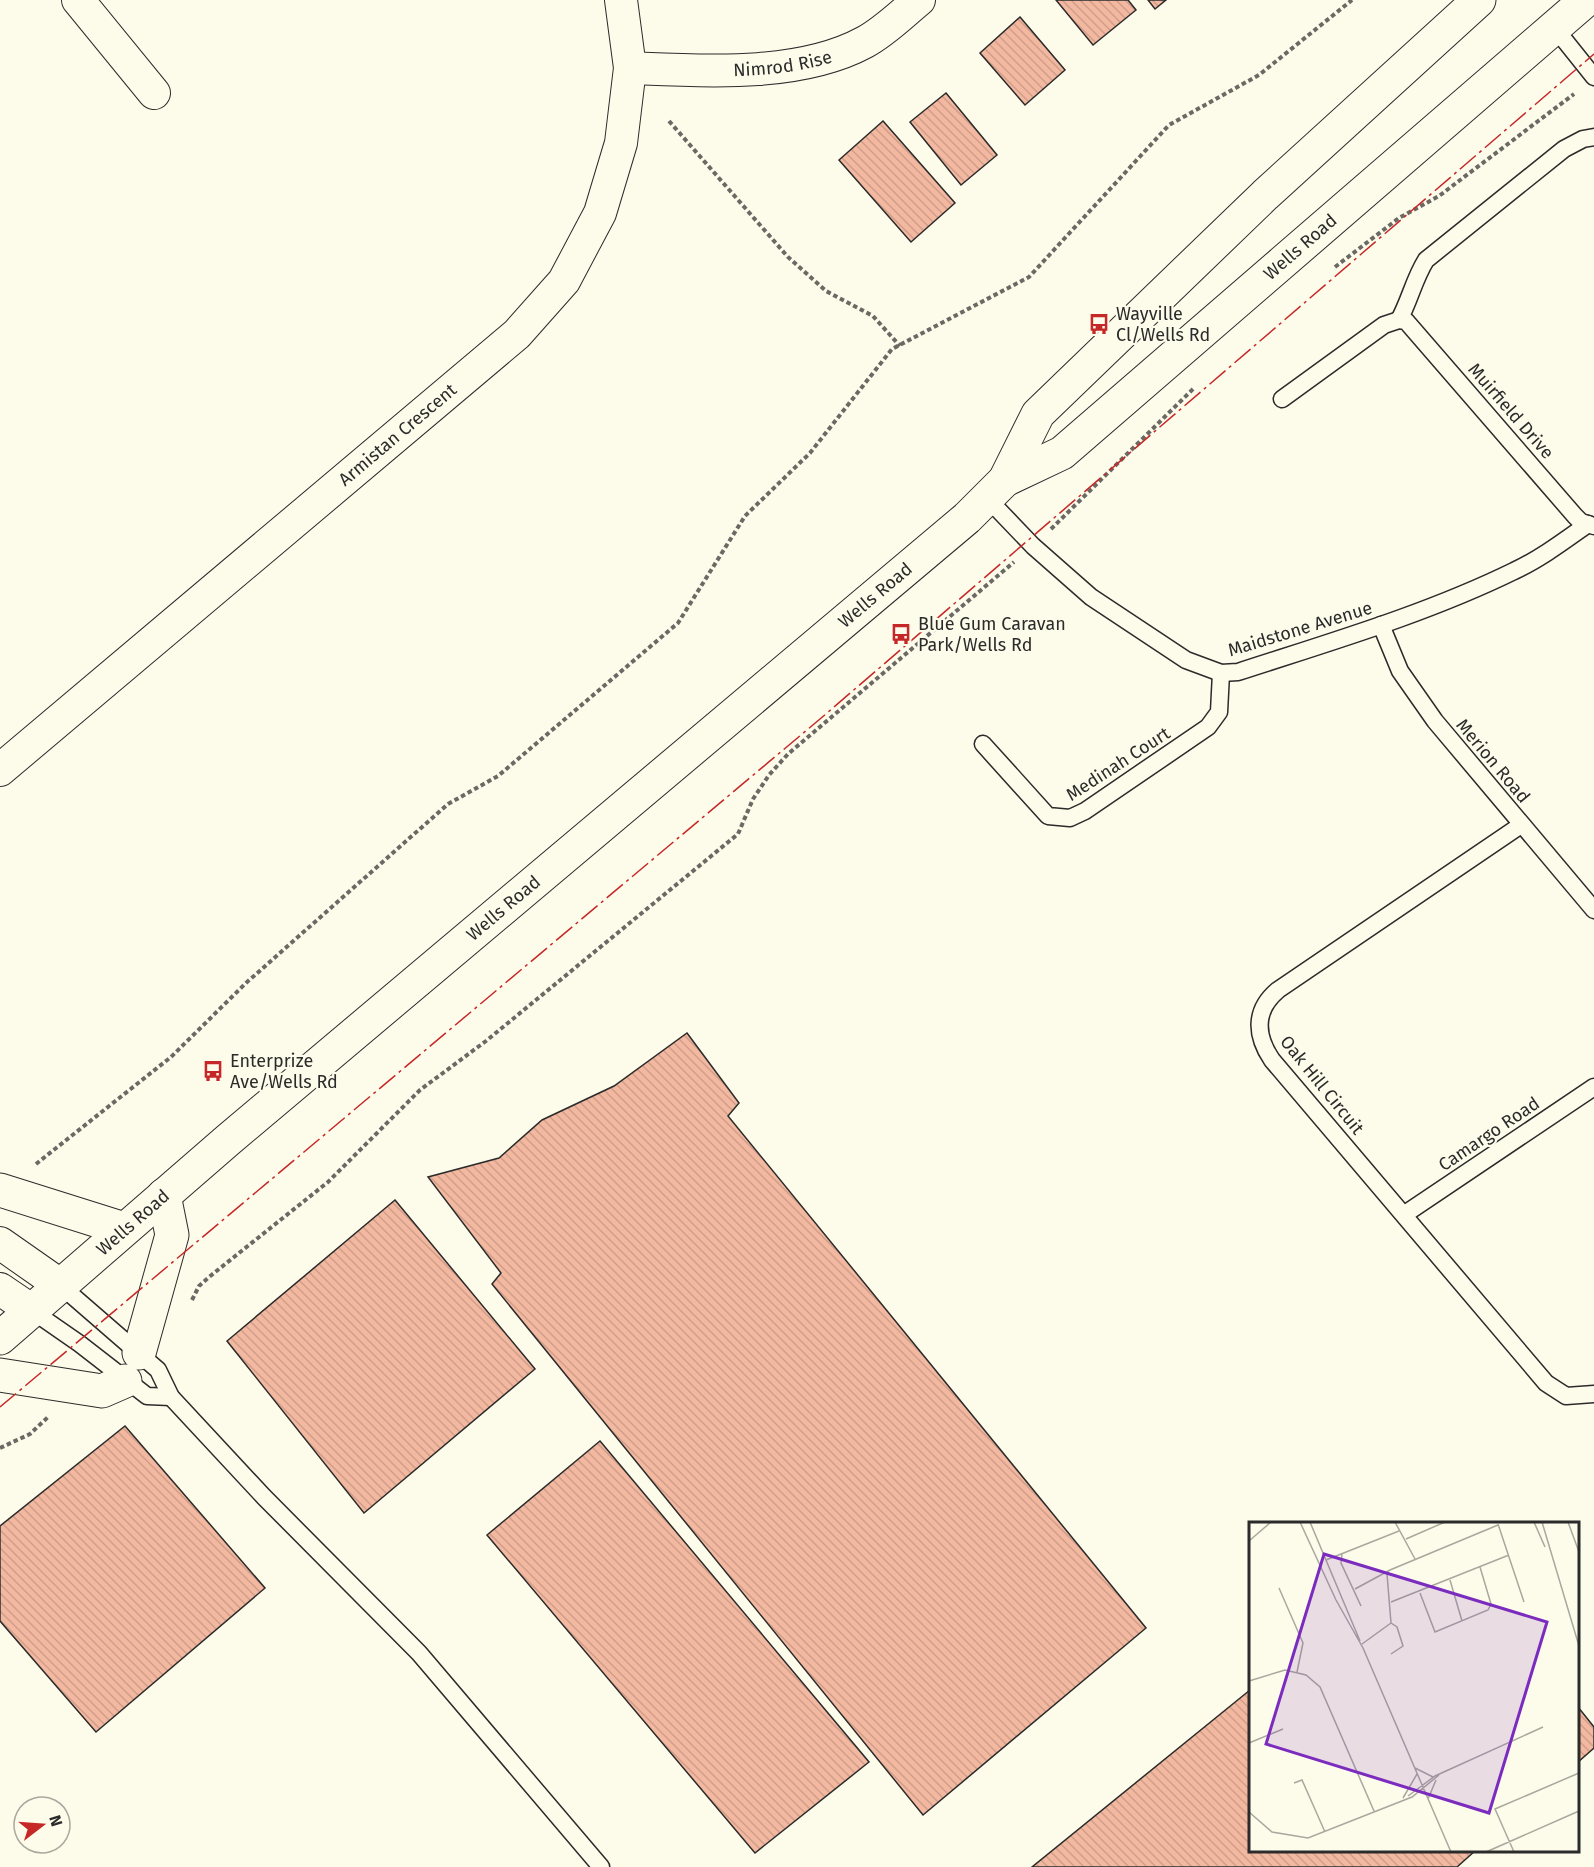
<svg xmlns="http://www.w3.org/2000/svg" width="1594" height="1867" viewBox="0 0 1594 1867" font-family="'Fira Sans',sans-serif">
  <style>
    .building { fill: url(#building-back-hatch); stroke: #2b2b2b; stroke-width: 1.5 }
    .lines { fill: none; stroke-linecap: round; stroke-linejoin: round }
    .lane-casing { stroke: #2b2b2b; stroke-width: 19 }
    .street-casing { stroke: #2b2b2b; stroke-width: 34 }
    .secondary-casing { stroke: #2b2b2b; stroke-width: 35 }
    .path { stroke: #6a6964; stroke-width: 4; stroke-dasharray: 4.5 3; stroke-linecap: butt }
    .lane { stroke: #fdfbea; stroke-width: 16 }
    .street { stroke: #fdfbea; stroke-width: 32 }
    .secondary { stroke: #fdfbea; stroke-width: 33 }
    .power { stroke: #c62828; stroke-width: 1.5; stroke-dasharray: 21 4.5 3 4.5; stroke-linecap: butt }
    .labels { text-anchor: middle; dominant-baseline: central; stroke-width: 4.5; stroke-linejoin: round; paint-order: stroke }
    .street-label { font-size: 18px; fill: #2b2b2b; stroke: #fdfbea }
    .poi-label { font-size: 18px; fill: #2b2b2b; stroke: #fdfbea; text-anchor: start }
    .inset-road { fill: none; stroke: #a9a89e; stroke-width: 1.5 }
    .view { fill: #7b2cbf; fill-opacity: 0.15; stroke: #7b2cbf; stroke-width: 3 }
    .inset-edge { fill: none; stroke: #2b2b2b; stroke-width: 3 }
  </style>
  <defs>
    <pattern id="building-back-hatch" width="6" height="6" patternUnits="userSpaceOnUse" patternTransform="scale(1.5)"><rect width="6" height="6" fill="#f2b8a0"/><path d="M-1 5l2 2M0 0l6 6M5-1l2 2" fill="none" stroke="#d09e8a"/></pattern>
  </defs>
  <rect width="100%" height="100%" fill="#fdfbea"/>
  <g class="building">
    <polygon points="1056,0 1128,0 1136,10 1093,45"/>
    <polygon points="1148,0 1166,0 1155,9"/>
    <polygon points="1020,17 1065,70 1025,105 980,53"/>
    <polygon points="946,93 997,155 961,185 910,122"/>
    <polygon points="883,121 955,203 911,242 839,160"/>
    <polygon points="687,1033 739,1103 728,1116 1146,1628 923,1815 492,1284 501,1273 428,1177 499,1158 542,1120 614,1086"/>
    <polygon points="395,1200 535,1369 364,1513 227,1341"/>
    <polygon points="125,1426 265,1588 96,1732 0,1621 0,1526"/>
    <polygon points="600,1441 869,1762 755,1853 487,1535"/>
    <polygon points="1250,1690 1250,1850 1476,1850 1457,1867 1032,1867"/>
    <polygon points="1578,1707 1594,1727 1594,1748 1578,1762"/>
  </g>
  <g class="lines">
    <defs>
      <g id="lane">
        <polyline points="1554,27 1594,77"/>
        <path d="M1399 320C1410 300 1414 279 1426 260L1564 149 1583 139 1594 137"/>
        <polyline points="1282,399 1384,325 1399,320 1406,321 1575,516 1581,522 1594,526"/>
        <path d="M988 499 1033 546 1091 597 1186 660 1221 673 1238 672C1330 642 1426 614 1514 571 1540 559 1564 541 1588 524"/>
        <polyline points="1381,625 1400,671 1435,721 1594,910"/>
        <polyline points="983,744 1048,816 1070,818 1085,811 1208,727 1219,712 1221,673"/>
        <path d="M1521 825 1278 990C1254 1010 1255 1035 1272 1060L1546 1383 1566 1396 1594 1394"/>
        <polyline points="1405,1214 1594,1087"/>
        <polyline points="60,1285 158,1370 171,1397 264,1497 419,1653 601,1867"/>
        <polyline points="31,1310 80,1344 147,1396 171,1397"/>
      </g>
      <g id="street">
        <polyline points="78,0 154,93"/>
        <path id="s1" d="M630 68C702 71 799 78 865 42 884 32 902 14 919 0"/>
        <path id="s2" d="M0 770 517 334 564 281 600 213 621 143 630 68 621 0"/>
        <polyline points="0,1243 60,1285"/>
        <polyline points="0,1289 31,1310"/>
      </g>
      <g id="secondary">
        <path id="s3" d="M1005 480 1062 453 1586 0"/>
        <polyline points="0,1190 124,1229"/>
        <path id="s4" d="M0 1338 228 1140 967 518 1005 480 1038 414 1265 195 1479 0"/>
        <polyline points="139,1353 172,1235 164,1195"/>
        <polyline points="0,1375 102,1391 125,1381"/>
      </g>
    </defs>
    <use href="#lane" class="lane-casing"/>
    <use href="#street" class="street-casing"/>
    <use href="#secondary" class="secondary-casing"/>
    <g class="path">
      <polyline points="669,121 788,257 826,291 873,316 900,346"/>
      <polyline points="1335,267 1399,218 1439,196 1574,94"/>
      <polyline points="1051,529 1193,389"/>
      <polyline points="36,1164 171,1057 246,983 448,804 498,776 678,623 745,516 810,453 892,349 1029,277 1169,125 1259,75 1352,0"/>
      <polyline points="192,1300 199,1286 209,1277 328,1182 420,1090 486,1041 738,834 753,799 769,775 788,754 1014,562"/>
      <polyline points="0,1448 30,1434 48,1417"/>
    </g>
    <use href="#lane" class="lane"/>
    <use href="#street" class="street"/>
    <use href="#secondary" class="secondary"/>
    <polyline class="power" points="0,1407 820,719 1594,54"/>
  </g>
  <defs>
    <symbol id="bus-bare" viewBox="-9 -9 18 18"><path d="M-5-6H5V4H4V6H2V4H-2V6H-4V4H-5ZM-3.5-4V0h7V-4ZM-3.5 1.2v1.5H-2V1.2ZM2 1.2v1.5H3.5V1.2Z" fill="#c62828" stroke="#fdfbea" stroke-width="2.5" paint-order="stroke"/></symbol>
  </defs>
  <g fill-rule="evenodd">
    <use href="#bus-bare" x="1084" y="309" width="30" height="30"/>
    <use href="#bus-bare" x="886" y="619" width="30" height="30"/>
    <use href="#bus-bare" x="198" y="1056" width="30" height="30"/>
  </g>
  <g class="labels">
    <g class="street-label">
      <text stroke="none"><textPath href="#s1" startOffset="153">Nimrod Rise</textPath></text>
      <text stroke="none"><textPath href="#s3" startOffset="378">Wells Road</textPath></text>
      <text transform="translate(1511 411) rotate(49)">Muirfield Drive</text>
      <text stroke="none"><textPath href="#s2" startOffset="520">Armistan Crescent</textPath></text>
      <text stroke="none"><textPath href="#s4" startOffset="1148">Wells Road</textPath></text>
      <text transform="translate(1300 629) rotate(-17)">Maidstone Avenue</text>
      <text transform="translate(1493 761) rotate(50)">Merion Road</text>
      <text transform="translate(1118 764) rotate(-33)">Medinah Court</text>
      <text stroke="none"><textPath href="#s4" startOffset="662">Wells Road</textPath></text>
      <text transform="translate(1322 1085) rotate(51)">Oak Hill Circuit</text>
      <text transform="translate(1489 1134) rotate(-34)">Camargo Road</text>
      <text stroke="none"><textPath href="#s4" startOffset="176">Wells Road</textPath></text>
    </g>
    <g class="poi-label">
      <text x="1116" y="314">Wayville<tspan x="1116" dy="21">Cl/Wells Rd</tspan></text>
      <text x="918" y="624">Blue Gum Caravan<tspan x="918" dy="21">Park/Wells Rd</tspan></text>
      <text x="230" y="1061">Enterprize<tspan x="230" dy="21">Ave/Wells Rd</tspan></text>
    </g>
  </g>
  <g transform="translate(1249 1522)">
    <rect width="330" height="330" fill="#fdfbea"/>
    <path class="inset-road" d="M51 0 87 78 114 126 202 330M61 0 111 119M146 0 166 37M285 0 296 25M293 0 330 124M319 0 330 30M249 2 275 80M157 17 196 0M0 19 22 0M93 32 92 41 112 84M77 38 150 9M201 58 213 99M30 66 54 121 48 150M106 67 141 48 249 3M171 71 186 110 239 88 242 82 231 45M142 80 260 33M113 122 142 101 138 52M142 132 154 124 148 105 142 101M0 159 36 148 57 153 71 165 125 289M0 221 34 207M166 246 184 255M45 261 53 258 76 310M159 274 186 254 294 205M154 276 168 252M179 277 187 258M0 290 23 310 59 316 163 275 190 253M237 330 330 289M265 330 246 287 330 251"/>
    <path class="view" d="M75 32 298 100 240 291 17 222Z"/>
    <rect width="330" height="330" class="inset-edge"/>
  </g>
  <g transform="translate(42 1825) rotate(73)"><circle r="28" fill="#fdfbea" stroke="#a9a89e" stroke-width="1.5"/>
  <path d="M0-4.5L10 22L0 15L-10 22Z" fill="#c62828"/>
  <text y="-9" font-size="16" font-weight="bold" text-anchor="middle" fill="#2b2b2b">N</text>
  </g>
</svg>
